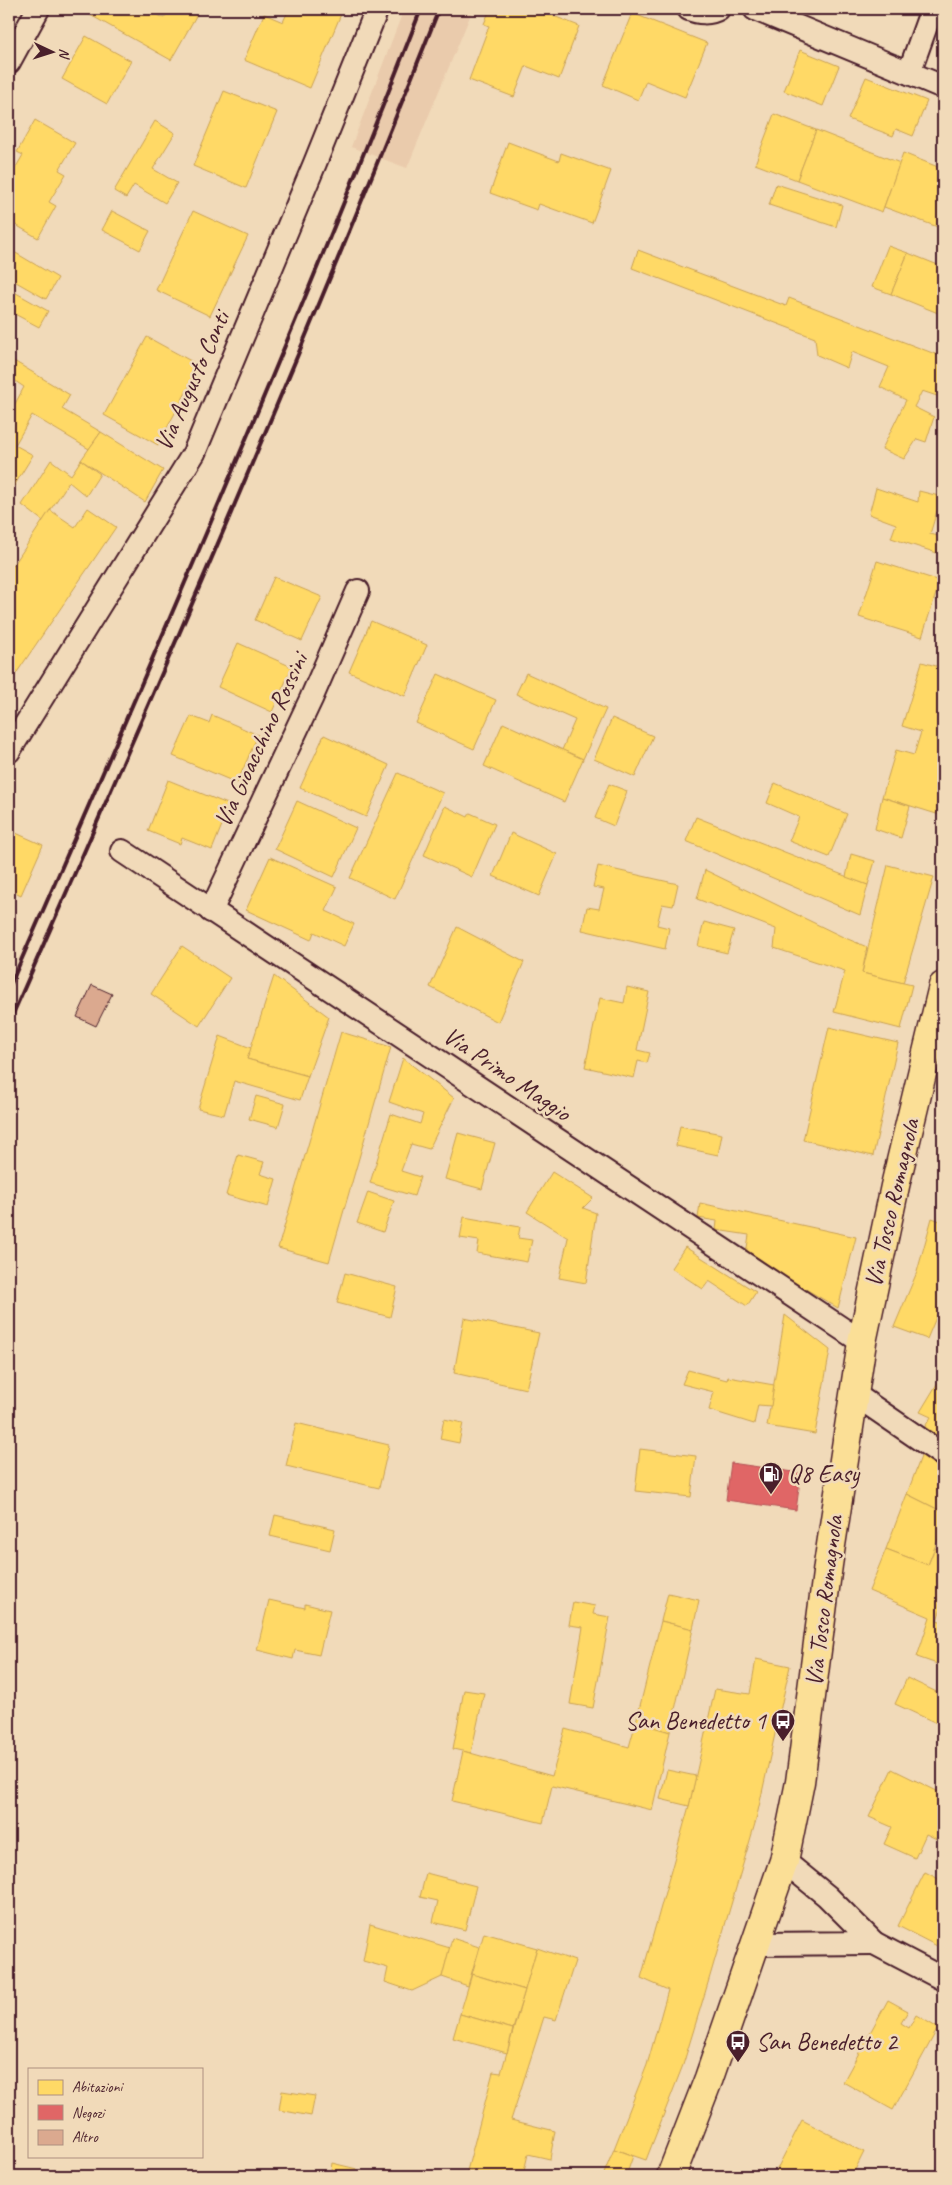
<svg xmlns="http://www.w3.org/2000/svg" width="952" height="2185" viewBox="0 0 952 2185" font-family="Caveat,sans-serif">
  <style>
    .built { fill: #eacbac }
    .homes { fill: #ffd966; stroke: #c9a154 }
    .shops { fill: #e06666; stroke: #b35154 }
    .building { fill: #dba98f; stroke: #4a1f2b }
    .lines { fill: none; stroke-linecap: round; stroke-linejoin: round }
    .minor-casing { stroke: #4a1f2b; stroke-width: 26 }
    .primary-casing { stroke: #4a1f2b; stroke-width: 31 }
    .minor { stroke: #f1dab9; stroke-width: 22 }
    .primary { stroke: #fbdf96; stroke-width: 28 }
    .rail { stroke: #4a1f2b; stroke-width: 4 }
    .labels { text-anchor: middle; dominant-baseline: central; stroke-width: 5; stroke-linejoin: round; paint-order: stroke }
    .street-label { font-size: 25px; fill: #4a1f2b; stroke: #f1dab9 }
    .poi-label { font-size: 25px; fill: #4a1f2b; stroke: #f1dab9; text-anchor: start }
  </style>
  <rect width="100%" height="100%" fill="#f1dab9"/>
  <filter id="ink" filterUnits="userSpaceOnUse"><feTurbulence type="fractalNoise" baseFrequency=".02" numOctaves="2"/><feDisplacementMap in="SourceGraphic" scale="10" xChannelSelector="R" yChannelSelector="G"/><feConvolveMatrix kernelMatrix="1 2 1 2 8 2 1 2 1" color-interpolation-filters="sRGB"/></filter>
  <g filter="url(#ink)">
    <polygon class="built" points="404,9 473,9 407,168 351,147"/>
    <g class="homes">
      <polygon points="85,9 146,9 164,18 169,9 200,9 171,60 83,11"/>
      <polygon points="289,9 330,9 341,14 310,88 244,60 264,14 283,22"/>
      <polygon points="490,9 536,9 579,26 559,79 526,66 514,97 469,80 489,26 484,24"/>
      <polygon points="632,13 707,43 685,97 646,81 638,100 603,85"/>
      <polygon points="86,36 131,61 107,104 62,79"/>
      <polygon points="800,50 839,66 823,106 784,91"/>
      <polygon points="866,77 927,101 913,136 896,129 893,136 848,119"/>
      <polygon points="224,91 277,112 246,188 193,166"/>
      <polygon points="774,114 816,130 797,180 755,164"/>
      <polygon points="35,120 75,143 59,170 66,174 49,202 56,206 38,238 9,221 9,193 14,183 9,179 23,155 17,152"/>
      <polygon points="155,121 175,133 153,169 177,183 165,203 134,185 126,198 114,191"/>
      <polygon points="816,130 900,163 882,212 797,180"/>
      <polygon points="508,142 559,161 561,153 611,171 592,223 539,204 537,210 490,193"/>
      <polygon points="903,153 943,169 943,229 884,207"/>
      <polygon points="776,184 842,205 836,227 769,205"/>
      <polygon points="112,211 150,231 140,250 102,230"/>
      <polygon points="193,211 248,236 210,316 156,290"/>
      <polygon points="888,246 908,253 891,294 872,287"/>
      <polygon points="9,249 58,278 46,299 9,278"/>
      <polygon points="638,250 786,306 789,298 943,357 943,398 922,391 914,407 934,417 926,442 917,439 904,459 882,449 906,400 880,387 889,367 852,352 847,368 817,355 815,338 632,268"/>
      <polygon points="908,253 943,267 943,315 891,294"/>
      <polygon points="9,289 48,311 39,327 9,311"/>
      <polygon points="147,337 200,366 158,445 104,415"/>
      <polygon points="9,358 70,395 62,409 101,432 89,449 32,415 15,445 33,455 14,486 9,482 9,415 24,387 9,377"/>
      <polygon points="101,432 163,470 145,502 81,460"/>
      <polygon points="51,460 71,475 81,460 100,474 86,496 69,482 43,521 22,505"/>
      <polygon points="876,488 918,502 919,491 943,497 942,512 937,511 930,534 943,537 943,555 891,538 896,524 869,514"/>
      <polygon points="88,508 116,527 9,684 9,572 50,510 75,527"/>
      <polygon points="877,561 940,581 922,637 859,617"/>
      <polygon points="274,577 322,597 302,641 255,620"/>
      <polygon points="371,621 427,645 405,696 349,672"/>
      <polygon points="238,643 292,667 272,712 218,687"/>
      <polygon points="922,662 943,668 943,816 882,797 896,750 914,755 921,732 902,726"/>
      <polygon points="526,673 606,709 583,759 562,750 575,720 516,694"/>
      <polygon points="438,674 496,700 474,749 416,723"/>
      <polygon points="212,715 258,735 237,783 173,756 191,716 209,723"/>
      <polygon points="612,718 653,736 635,777 594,759"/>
      <polygon points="503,723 583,759 564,802 484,766"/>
      <polygon points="324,735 389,765 366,817 300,788"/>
      <polygon points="398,773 443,793 395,899 350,878"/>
      <polygon points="168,780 230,805 212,850 182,838 180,844 148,831"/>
      <polygon points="775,783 847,814 829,857 789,841 799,817 767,803"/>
      <polygon points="609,784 627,791 614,826 595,818"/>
      <polygon points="882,797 910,806 901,838 875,829"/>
      <polygon points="297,801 356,828 334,877 275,849"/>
      <polygon points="445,806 468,817 470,813 495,824 472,877 424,855"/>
      <polygon points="696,817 868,885 860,915 686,841"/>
      <polygon points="9,830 43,845 21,895 9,889"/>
      <polygon points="511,833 557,854 539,896 493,876"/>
      <polygon points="851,854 875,861 868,885 846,877"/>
      <polygon points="270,857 337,887 326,911 354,924 344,946 314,932 311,940 246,910"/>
      <polygon points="888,865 934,877 903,983 862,973"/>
      <polygon points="598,866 678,884 673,906 662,904 657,925 669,928 665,949 582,930 587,907 599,909 604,889 593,887"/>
      <polygon points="705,870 843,937 867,947 862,973 912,985 901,1029 834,1012 845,971 774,948 776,929 697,899"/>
      <polygon points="704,922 734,930 727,953 698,946"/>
      <polygon points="457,927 524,962 498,1022 430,987"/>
      <polygon points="182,946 230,978 199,1026 151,994"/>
      <polygon points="274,976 329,1017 308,1076 247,1059"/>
      <polygon points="627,987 649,992 637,1050 650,1053 647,1063 638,1061 634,1078 585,1067 600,998 624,1003"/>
      <polygon points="829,1027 898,1043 873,1156 803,1140"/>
      <polygon points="341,1032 391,1047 329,1262 278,1248"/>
      <polygon points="220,1036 251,1048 247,1059 308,1076 300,1100 234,1081 224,1115 198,1109"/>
      <polygon points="403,1058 454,1098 429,1149 411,1144 401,1171 420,1177 414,1196 370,1183 391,1114 420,1124 423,1114 389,1102"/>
      <polygon points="256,1096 285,1104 278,1127 249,1119"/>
      <polygon points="680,1126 722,1134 718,1155 676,1146"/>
      <polygon points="458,1133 495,1143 482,1189 445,1179"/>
      <polygon points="238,1155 264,1162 260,1174 276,1179 268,1207 226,1195"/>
      <polygon points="552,1172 593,1198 583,1208 596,1213 586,1283 559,1278 568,1238 527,1212"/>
      <polygon points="368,1192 394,1201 383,1232 357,1223"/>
      <polygon points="700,1203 856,1237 838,1308 746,1254 749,1235 716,1230 717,1221 698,1218"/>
      <polygon points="464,1217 520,1227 518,1238 532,1240 527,1262 477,1253 479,1241 460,1238"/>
      <polygon points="932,1218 943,1222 943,1301 927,1339 894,1327 917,1272"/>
      <polygon points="685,1247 756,1292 747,1306 709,1281 703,1289 671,1268"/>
      <polygon points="345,1273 397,1287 390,1317 337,1303"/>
      <polygon points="785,1315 830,1350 815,1434 767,1426"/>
      <polygon points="464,1318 539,1333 526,1389 454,1373"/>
      <polygon points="688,1370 727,1380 728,1377 774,1385 771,1406 758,1405 754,1424 709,1410 714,1392 682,1384"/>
      <polygon points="943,1374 943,1442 924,1428 931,1417 920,1412"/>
      <polygon points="444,1419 463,1423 459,1443 440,1439"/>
      <polygon points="296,1423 389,1445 379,1488 286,1466"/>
      <polygon points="640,1449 696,1456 691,1497 635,1491"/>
      <polygon points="922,1454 943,1468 943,1512 907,1494"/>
      <polygon points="907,1494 943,1512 943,1526 928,1565 886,1549"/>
      <polygon points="275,1515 335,1529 330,1550 270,1536"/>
      <polygon points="935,1548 943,1550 943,1561 937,1582 943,1585 943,1603 937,1620 943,1622 943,1666 917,1657 930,1617 869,1591 886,1549 928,1565"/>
      <polygon points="668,1593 699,1600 693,1629 661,1621"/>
      <polygon points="269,1600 305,1608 305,1604 330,1610 319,1655 295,1650 293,1659 257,1650"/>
      <polygon points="573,1602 595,1606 593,1614 610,1617 593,1708 570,1704 583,1627 569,1625"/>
      <polygon points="661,1621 693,1629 670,1732 636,1722"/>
      <polygon points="756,1659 790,1666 756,1820 705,1993 683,2065 646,2160 614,2149 647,2065 668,1990 641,1978 689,1806 715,1689 750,1694"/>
      <polygon points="907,1678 943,1695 943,1693 943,1726 895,1704"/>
      <polygon points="464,1690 484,1693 471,1753 453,1749"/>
      <polygon points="636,1722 670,1732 652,1810 552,1786 543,1823 452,1801 463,1751 552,1776 565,1729 629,1747"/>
      <polygon points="892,1769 943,1794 941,1807 943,1808 943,1842 926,1834 915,1858 884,1844 892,1827 869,1817"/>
      <polygon points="667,1770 696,1776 689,1806 660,1799"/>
      <polygon points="925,1872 943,1881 943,1949 898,1926"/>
      <polygon points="426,1873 476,1886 465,1930 433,1922 438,1901 420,1897"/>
      <polygon points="370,1924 450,1948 442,1977 412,1991 385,1982 388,1968 363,1961"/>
      <polygon points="484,1933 537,1948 525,1990 472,1974"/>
      <polygon points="452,1938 479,1947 468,1986 442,1977"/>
      <polygon points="537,1948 575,1961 556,2020 544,2017 511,2120 555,2131 550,2159 528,2154 523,2176 495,2176 467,2171 493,2072 501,2073"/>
      <polygon points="472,1974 525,1990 513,2029 460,2014"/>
      <polygon points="888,2000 908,2011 901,2023 909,2028 916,2015 938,2028 893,2110 843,2082"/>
      <polygon points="460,2014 513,2029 507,2053 453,2038"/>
      <polygon points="282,2091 315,2096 311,2116 279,2110"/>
      <polygon points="802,2120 864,2152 852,2176 781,2176 775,2173"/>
      <polygon points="614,2149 633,2156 626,2176 603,2176"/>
      <polygon points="332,2163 357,2169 356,2176 330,2176"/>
    </g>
    <polygon class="shops" points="731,1463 801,1473 796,1510 726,1500"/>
    <polygon class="building" points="92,985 112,994 96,1026 77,1017"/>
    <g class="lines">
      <defs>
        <g id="minor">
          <path d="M689 9C698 13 710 14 718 9"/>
          <polyline points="755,9 943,87"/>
          <polyline points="9,62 38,9"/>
          <polyline points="909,73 932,9"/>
          <polyline points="9,751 194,453 315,163 377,9"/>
          <polyline points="122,851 862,1342"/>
          <polyline points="211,911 311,699 358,591"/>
          <polyline points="854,1394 943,1455"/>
          <polyline points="874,1943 943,1979"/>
          <polyline points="755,1944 874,1943 827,1896 784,1861"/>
        </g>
        <polyline id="primary" points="671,2176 709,2078 784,1861 800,1782 828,1565 862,1342 895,1186 943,986"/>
      </defs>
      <use href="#minor" class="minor-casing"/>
      <use href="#primary" class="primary-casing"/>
      <use href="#minor" class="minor"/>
      <use href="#primary" class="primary"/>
      <g class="rail">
        <path d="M9 988C151 664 292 339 421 9"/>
        <path d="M9 1023C157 687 304 350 439 9"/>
      </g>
    </g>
  </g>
  <defs>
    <symbol id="fuel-pin" viewBox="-11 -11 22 30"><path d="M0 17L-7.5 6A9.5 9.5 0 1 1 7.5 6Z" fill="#4a1f2b" stroke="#f1dab9"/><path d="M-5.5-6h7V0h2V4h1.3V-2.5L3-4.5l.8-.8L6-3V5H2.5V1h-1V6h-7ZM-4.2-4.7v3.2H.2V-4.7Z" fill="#fff"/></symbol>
    <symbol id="bus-pin" viewBox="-11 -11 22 30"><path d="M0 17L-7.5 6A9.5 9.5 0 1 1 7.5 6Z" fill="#4a1f2b" stroke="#f1dab9"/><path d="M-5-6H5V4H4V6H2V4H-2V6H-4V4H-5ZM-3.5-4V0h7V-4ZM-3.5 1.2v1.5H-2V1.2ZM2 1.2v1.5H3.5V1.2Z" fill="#fff"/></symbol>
  </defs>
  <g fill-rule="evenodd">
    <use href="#fuel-pin" x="757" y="1460" width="28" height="38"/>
    <use href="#bus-pin" x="769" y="1707" width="28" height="38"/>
    <use href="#bus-pin" x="724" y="2028" width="28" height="38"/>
  </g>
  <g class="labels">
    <g class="street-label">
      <text transform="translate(192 381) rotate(-66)">Via Augusto Conti</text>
      <text transform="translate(261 740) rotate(-65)">Via Gioacchino Rossini</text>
      <text transform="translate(507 1074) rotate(34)">Via Primo Maggio</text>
      <text transform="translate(892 1203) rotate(-77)">Via Tosco Romagnola</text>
      <text transform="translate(824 1601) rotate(-83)">Via Tosco Romagnola</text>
    </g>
    <g class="poi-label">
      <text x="788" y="1474">Q8 Easy</text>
      <text x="766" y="1721" text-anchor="end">San Benedetto 1</text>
      <text x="756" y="2042">San Benedetto 2</text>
    </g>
  </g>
  <rect width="952" height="2185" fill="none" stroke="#f1dab9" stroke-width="30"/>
  <rect x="15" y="15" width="922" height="2155" fill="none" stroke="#4a1f2b" stroke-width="2" filter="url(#ink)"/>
  <rect x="28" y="2068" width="175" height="90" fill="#f1dab9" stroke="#ae8f80"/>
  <rect x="38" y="2080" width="25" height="15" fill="#ffd966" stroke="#ae8f80"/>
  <text x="72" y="2092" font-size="15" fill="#4a1f2b">Abitazioni</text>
  <rect x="38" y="2105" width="25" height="15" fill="#e06666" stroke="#ae8f80"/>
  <text x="72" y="2118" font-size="15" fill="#4a1f2b">Negozi</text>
  <rect x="38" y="2130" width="25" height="15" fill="#dba98f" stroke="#ae8f80"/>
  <text x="72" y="2142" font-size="15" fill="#4a1f2b">Altro</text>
  <g transform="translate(52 52) rotate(94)" stroke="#f1dab9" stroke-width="4" paint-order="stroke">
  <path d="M0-4L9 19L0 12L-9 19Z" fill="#4a1f2b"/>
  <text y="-8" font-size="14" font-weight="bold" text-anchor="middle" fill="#4a1f2b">N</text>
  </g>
</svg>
